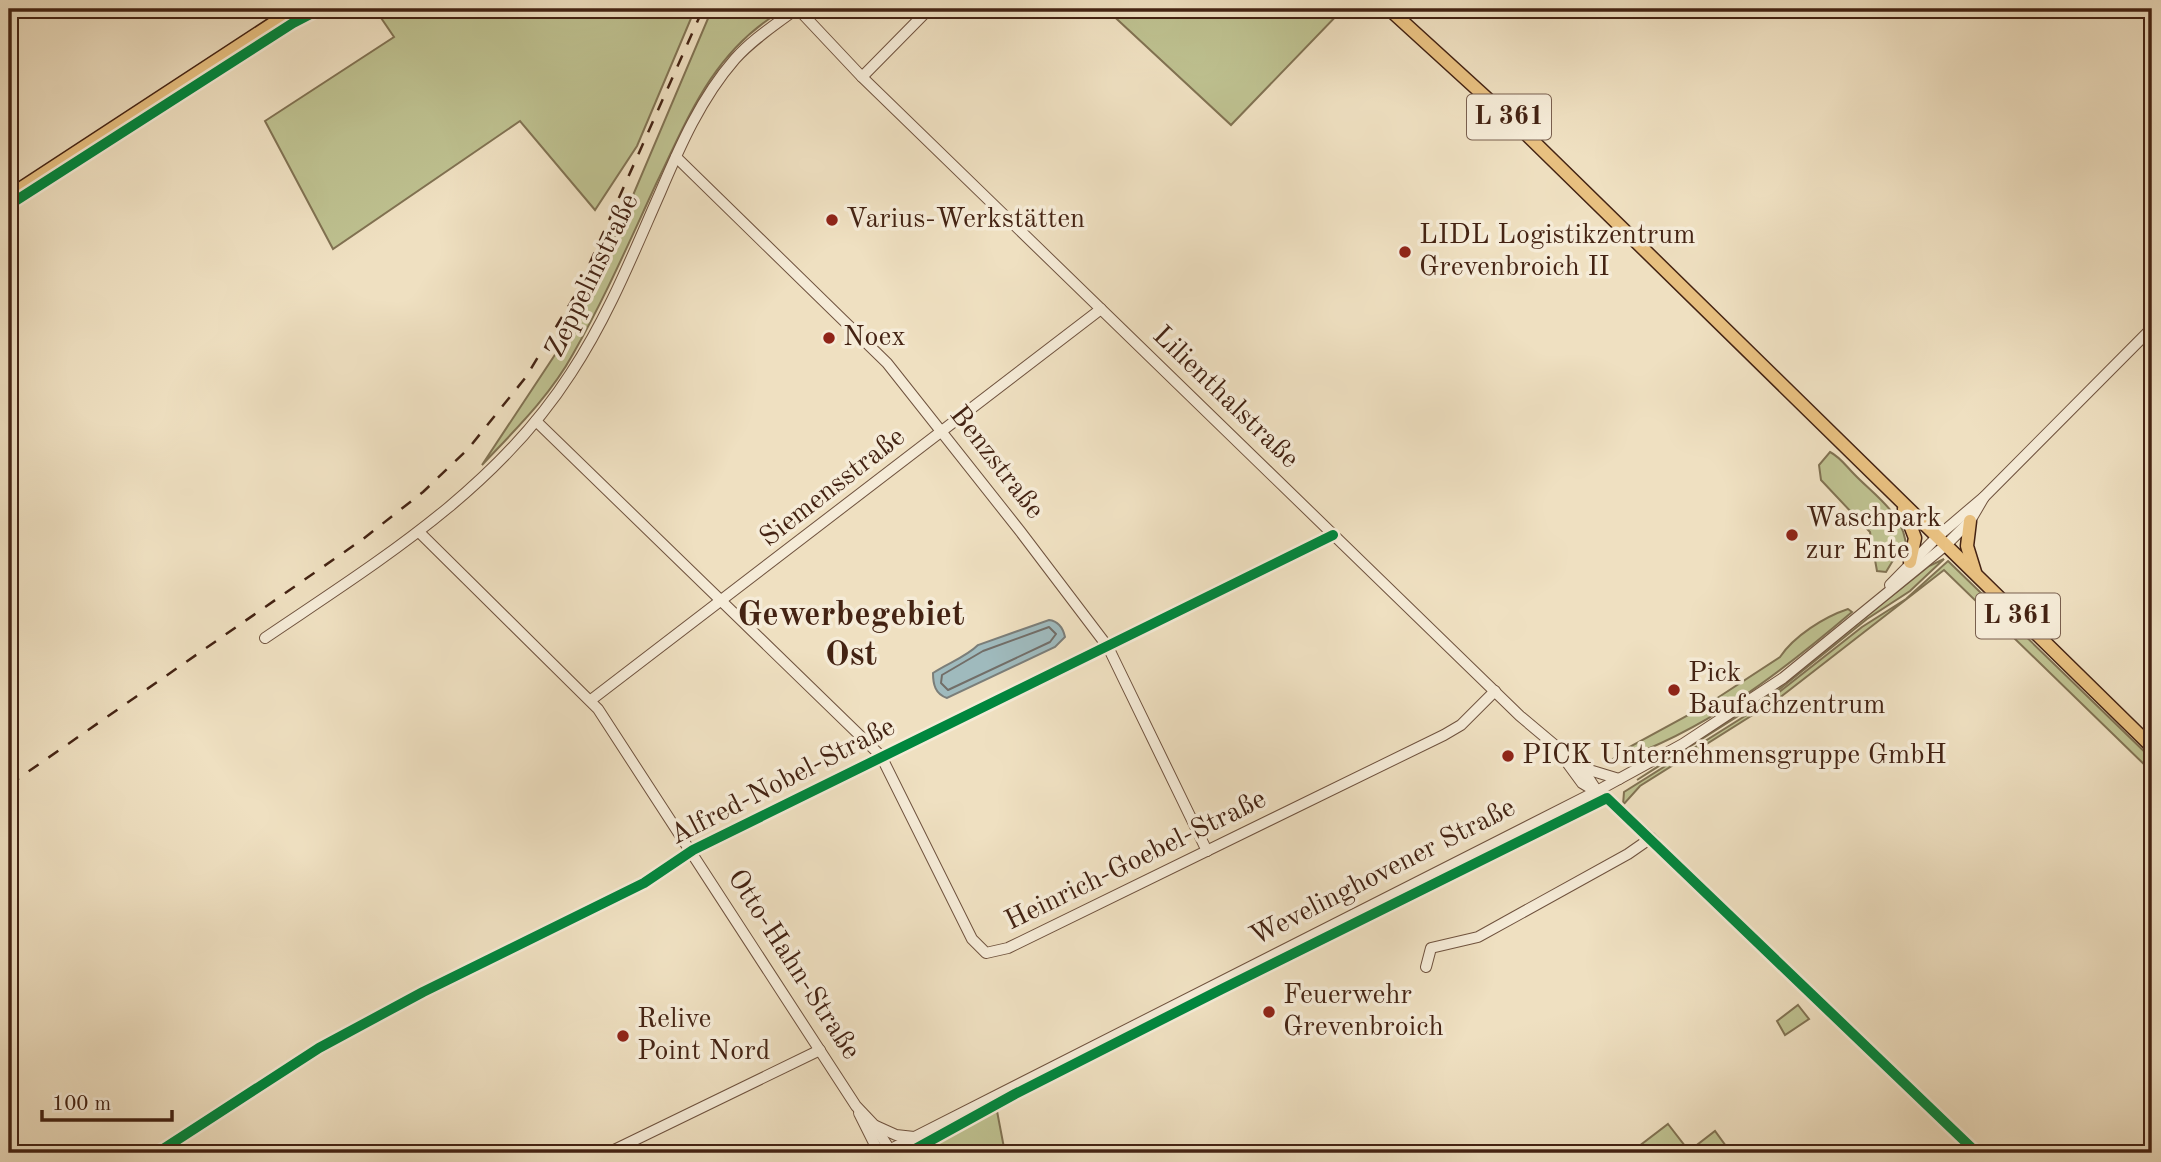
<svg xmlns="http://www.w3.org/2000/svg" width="2161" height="1162" viewBox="0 0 2161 1162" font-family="'Old Standard TT',serif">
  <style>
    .green { fill: #bec190; stroke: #817252; stroke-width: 2 }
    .water { fill: #9fbabd; stroke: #7b7e79; stroke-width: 2 }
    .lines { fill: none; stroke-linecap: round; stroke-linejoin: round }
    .shore { stroke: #726e68; stroke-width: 2 }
    .minor-casing { stroke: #6f523e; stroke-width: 12 }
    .major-casing { stroke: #442313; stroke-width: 15 }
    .minor { stroke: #f5ebd7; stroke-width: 10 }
    .major { stroke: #e8c080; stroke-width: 12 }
    .rail { stroke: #442313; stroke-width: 2.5; stroke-dasharray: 12 12; stroke-linecap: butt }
    .cycleway-casing { stroke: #f5ebd7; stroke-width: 15 }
    .cycleway { stroke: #00873e; stroke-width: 10 }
    .poi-dot { fill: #8f2418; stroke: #f5ebd7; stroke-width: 2.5 }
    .labels { text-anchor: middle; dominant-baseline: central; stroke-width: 7; stroke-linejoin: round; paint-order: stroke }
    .shield { fill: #f5ebd7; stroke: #795f4e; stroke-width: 2 }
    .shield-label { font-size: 26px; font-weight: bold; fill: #442313 }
    .poi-label { font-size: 28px; fill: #442313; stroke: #f5ebd7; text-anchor: start }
    .street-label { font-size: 28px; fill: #442313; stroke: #f5ebd7 }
    .district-label { font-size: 35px; font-weight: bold; fill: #442313; stroke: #f5ebd7 }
  </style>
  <rect width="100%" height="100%" fill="#efe0c1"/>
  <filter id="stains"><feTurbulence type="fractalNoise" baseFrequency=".00286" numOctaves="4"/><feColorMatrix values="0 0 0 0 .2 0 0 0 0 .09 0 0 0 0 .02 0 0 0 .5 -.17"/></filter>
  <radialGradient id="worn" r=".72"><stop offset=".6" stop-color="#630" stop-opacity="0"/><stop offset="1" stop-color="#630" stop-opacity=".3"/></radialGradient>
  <g class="green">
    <polygon points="375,9 695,9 637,146 595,210 520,121 333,249 265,121 394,37"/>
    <path d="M712 9H774L775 15C712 55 688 118 657 182 630 240 605 298 573 354 550 396 514 431 482 465L570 332 600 273Z"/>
    <polygon points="1106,9 1343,9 1231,125"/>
    <path d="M1830 452C1840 457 1846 466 1854 474 1875 496 1907 516 1906 550L1898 552 1886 572 1877 571 1870 532 1821 480 1819 465Z"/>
    <polygon points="1944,559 1910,591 1867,619 1776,692 1637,780 1771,693 1929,566"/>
    <polygon points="1948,561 2152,759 2152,772 1944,570 1778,699 1640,786 1623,805 1624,792 1764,704 1862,627 1906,599"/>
    <path d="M1848 609 1852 612C1779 674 1705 731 1614 762L1613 759 1622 751 1705 706 1780 657C1794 636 1824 617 1848 609Z"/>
    <polygon points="1798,1005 1809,1019 1785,1035 1777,1021"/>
    <polygon points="997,1111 1005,1153 917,1153"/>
    <polygon points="1668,1124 1689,1151 1715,1131 1731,1153 1630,1153"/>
  </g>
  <path class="water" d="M1049 620C1058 621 1063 628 1065 637L1055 647 947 698C935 694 933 684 933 673 948 663 966 657 978 645Z"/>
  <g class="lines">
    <polygon class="shore" points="1049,627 1056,634 1050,642 948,690 941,683 942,675 983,651"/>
    <defs>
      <g id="minor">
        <polyline points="798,9 862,77 1520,716 1582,768 1597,791"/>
        <polyline points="862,77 929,9"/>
        <polyline points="676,157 887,363 1020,531 1108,647 1207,851"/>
        <polyline points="536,421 881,756 972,939 986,953 1008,948 1444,735 1461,725 1495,691"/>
        <polyline points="420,533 598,709 856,1106 874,1125 892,1153"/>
        <polyline points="1890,585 1937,537 1984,497 2152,328"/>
        <path d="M265 638C377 562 496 490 571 373 608 317 633 254 660 193 680 146 701 98 735 59 753 39 775 25 796 9"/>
        <polyline points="591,700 1101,309"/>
        <polyline points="1560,753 1582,783 1607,798 1655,842"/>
        <polyline points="1586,769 1619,779"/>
        <polyline points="1426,967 1431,948 1478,937 1628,854 1651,838"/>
        <polyline points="859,1113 879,1153"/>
        <polyline points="876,1126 896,1135 914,1137"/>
        <polyline points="157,1153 319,1048 423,992 644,883 693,850 1333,535"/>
        <polyline points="608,1153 820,1050"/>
        <polyline points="883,1153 1597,791 1683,744 1783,678 1946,545 1970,521 1984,497"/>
      </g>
      <g id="major">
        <polyline points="1389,9 1525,133 2152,747"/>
        <polyline points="9,196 295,9"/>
        <polyline points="1904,509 1915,538 1910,562"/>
        <polyline points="1970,521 1967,546 1975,572"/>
      </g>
    </defs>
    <use href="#minor" class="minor-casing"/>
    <use href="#major" class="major-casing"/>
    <use href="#minor" class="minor"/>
    <use href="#major" class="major"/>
    <polyline class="rail" points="9,785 363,539 423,492 468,449 526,377 577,292 703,9"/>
    <defs>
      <g id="cycleway">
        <polyline points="9,205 293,23 320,9"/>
        <polyline points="157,1153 319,1048 423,992 644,883 693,850 1333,535"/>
        <polyline points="908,1153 1015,1094 1220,990 1607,798 1977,1153"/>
      </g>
    </defs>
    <use href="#cycleway" class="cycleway-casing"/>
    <use href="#cycleway" class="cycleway"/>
  </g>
  <g class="poi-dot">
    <circle cx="832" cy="220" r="7"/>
    <circle cx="1405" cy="252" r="7"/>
    <circle cx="829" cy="338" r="7"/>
    <circle cx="1792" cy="535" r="7"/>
    <circle cx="1674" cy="690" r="7"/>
    <circle cx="1508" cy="756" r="7"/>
    <circle cx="1269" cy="1012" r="7"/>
    <circle cx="623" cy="1036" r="7"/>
  </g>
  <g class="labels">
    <g class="shield">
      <rect x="1467" y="94.5" width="84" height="45" rx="5"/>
      <rect x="1976" y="593.5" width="84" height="45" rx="5"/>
    </g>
    <g class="shield-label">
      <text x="1509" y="117">L 361</text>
      <text x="2018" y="616">L 361</text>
    </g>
    <g class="poi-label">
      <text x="846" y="220">Varius-Werkstätten</text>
      <text x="1419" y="236">LIDL Logistikzentrum<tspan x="1419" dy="32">Grevenbroich II</tspan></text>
      <text x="843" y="338">Noex</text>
      <text x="1806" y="519">Waschpark<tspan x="1806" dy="32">zur Ente</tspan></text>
      <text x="1688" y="674">Pick<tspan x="1688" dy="32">Baufachzentrum</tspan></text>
      <text x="1522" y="756">PICK Unternehmensgruppe GmbH</text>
      <text x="1283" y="996">Feuerwehr<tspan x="1283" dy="32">Grevenbroich</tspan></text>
      <text x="637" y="1020">Relive<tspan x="637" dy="32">Point Nord</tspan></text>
    </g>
    <g class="street-label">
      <text transform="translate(593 276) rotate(-64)">Zeppelinstraße</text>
      <text transform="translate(1225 398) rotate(44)">Lilienthalstraße</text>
      <text transform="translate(996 463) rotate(52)">Benzstraße</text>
      <text transform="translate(833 488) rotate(-38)">Siemensstraße</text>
      <text transform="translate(783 782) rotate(-27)">Alfred-Nobel-Straße</text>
      <text transform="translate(1136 861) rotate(-26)">Heinrich-Goebel-Straße</text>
      <text transform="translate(1383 873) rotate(-27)">Wevelinghovener Straße</text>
      <text transform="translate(793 965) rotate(57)">Otto-Hahn-Straße</text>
    </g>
    <g class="district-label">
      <text x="851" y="615">Gewerbegebiet<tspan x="851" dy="40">Ost</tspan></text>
    </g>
  </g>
  <rect width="2161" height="1162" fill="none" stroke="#efe0c1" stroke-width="35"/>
  <rect x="10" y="10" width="2140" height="1141" fill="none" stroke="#442313" stroke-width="3.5"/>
  <rect x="18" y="18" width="2126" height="1127" fill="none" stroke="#442313" stroke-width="2"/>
  <path d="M42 1110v10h130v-10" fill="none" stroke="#442313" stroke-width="3.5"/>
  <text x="52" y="1110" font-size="21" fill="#442313" stroke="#f5ebd7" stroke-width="5" paint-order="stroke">100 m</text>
  <rect width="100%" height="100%" filter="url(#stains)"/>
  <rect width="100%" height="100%" fill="url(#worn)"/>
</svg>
